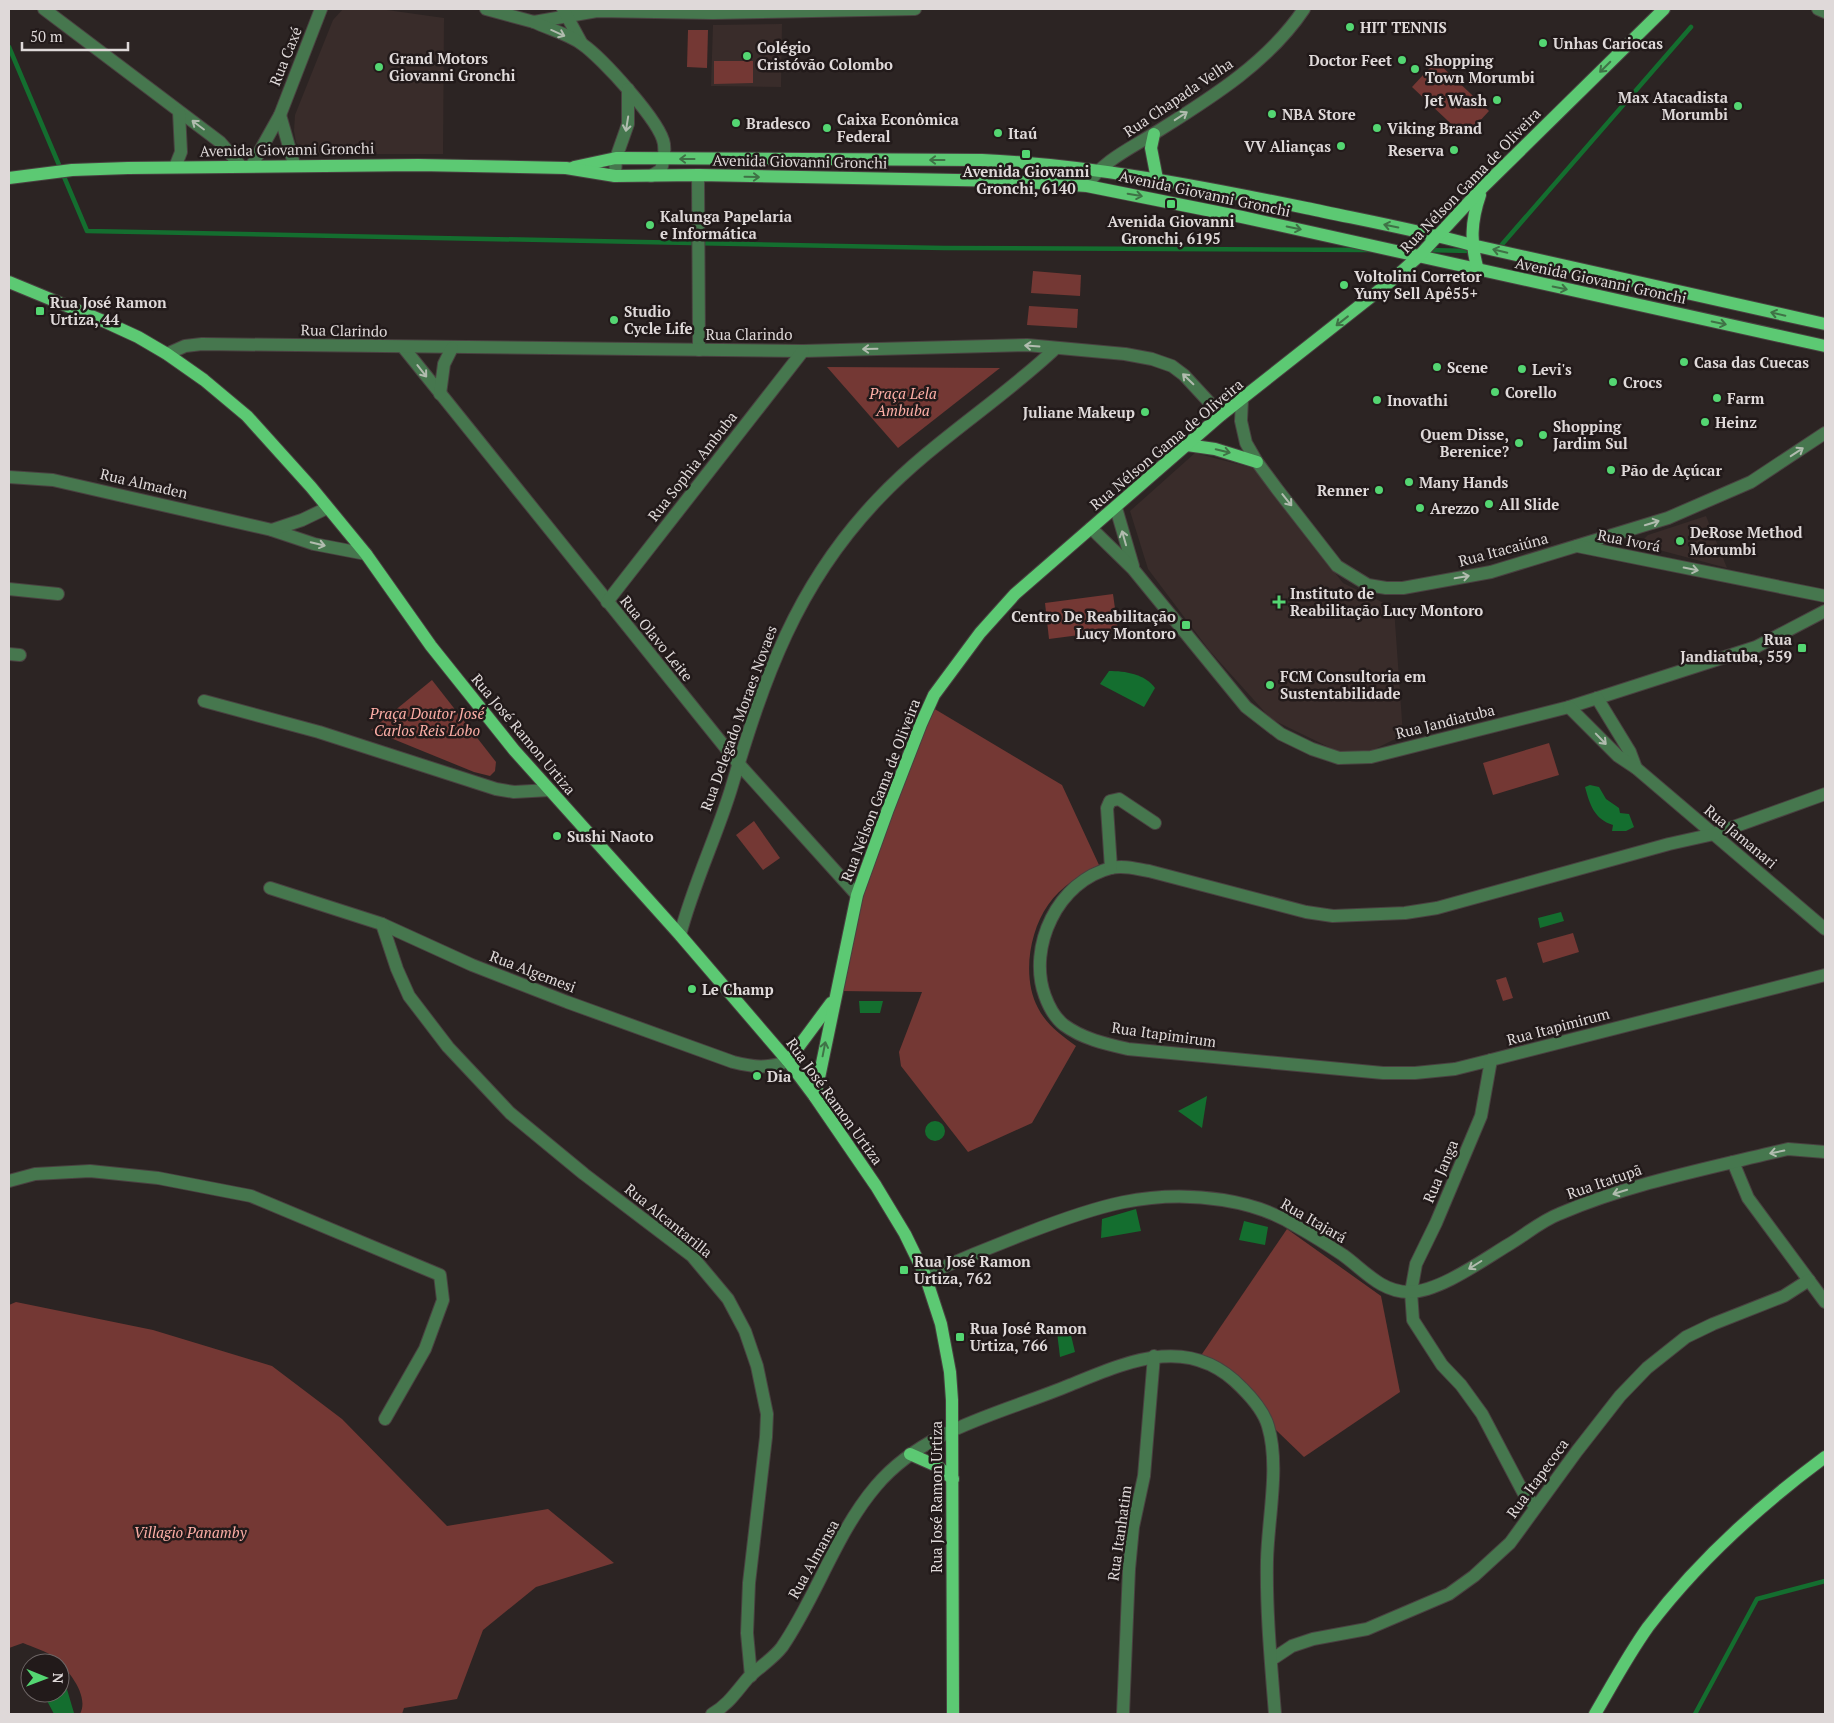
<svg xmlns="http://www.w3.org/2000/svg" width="1834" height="1723" viewBox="0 0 1834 1723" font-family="'PT Serif',serif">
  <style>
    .built { fill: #392c2a }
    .green { fill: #743834 }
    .water { fill: #146e2f }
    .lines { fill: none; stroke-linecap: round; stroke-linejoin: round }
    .stream { stroke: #146e2f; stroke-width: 4.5 }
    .minor-casing { stroke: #494140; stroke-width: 14 }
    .major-casing { stroke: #494140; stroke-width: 14 }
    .minor { stroke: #46774e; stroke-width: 12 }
    .major { stroke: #5cc973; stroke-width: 12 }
    .oneway { stroke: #b1bcaf }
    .oneway2 { stroke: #3f7246 }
    .poi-dot { fill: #54d672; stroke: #221a1a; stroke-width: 2 }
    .labels { text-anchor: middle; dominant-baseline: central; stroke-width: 5; stroke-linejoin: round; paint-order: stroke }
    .poi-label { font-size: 15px; font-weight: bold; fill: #dfd9d9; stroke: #221a1a; text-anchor: start }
    .street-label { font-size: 15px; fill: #dfd9d9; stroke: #221a1a }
    .park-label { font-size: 15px; font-style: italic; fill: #fdaea6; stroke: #221a1a }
  </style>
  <rect width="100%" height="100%" fill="#2c2423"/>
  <g class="built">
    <polygon points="343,9 380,9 444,18 443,154 314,154 304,152 296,142 294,131 295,115 333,20"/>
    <polygon points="782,24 781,87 711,86 713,25"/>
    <polygon points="1195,453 1253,468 1343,583 1394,608 1403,735 1369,752 1341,753 1271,719 1209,650 1148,569 1130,511"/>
    <polygon points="1706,516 1727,568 1644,546 1644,539 1648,535"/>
  </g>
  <g class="green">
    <polygon points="688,30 708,30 707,68 687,67"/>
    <polygon points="714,61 753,61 753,83 714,84"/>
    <polygon points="1436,61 1489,111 1465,137 1412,87"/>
    <polygon points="1033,271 1081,275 1080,296 1031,293"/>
    <polygon points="1029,306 1078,309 1077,328 1027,325"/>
    <polygon points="827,367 1000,368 898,448"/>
    <polygon points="1113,594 1118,630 1049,639 1045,603"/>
    <polygon points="432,680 496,762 495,771 490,776 474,772 371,730"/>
    <path d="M933 708 1062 785 1099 865C1080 875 1061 886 1048 905 1029 932 1022 978 1038 1008 1046 1024 1062 1036 1076 1046L1032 1123 968 1152 901 1066 899 1052 922 992 839 991 858 912 891 812Z"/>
    <polygon points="1549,743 1559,775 1493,795 1483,763"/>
    <polygon points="754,821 780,858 763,870 736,835"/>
    <polygon points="1573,933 1579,952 1543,963 1537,943"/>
    <polygon points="1506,977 1513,998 1503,1001 1496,980"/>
    <polygon points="1287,1229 1381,1296 1400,1392 1304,1457 1200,1357"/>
    <path d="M16 1302 153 1330 272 1366 342 1419 447 1526 548 1509 614 1563 536 1587 483 1630 457 1699 404 1708 402 1714H80C90 1695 67 1669 55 1658 47 1651 32 1647 23 1643L9 1648V1305Z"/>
  </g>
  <g class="water">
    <path d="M1109 671C1125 671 1145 674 1155 688L1144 707 1100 684Z"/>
    <path d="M1590 785 1599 787 1606 799 1619 808 1620 813 1629 814 1634 827 1626 831H1612L1613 825C1594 819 1590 805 1585 787Z"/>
    <polygon points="1561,912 1564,921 1540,928 1538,918"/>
    <polygon points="859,1001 883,1001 880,1013 860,1013"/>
    <polygon points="1207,1096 1202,1128 1178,1111"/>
    <circle cx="935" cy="1131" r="10"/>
    <polygon points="1136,1209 1141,1231 1101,1238 1102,1219"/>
    <polygon points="1244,1221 1268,1227 1265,1245 1239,1240"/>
    <polygon points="1069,1327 1075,1352 1060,1357 1057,1332"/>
    <polygon points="60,1678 66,1686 74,1713 72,1714 54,1714 43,1693 60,1693"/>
  </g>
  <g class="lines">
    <g class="stream">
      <polyline points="9,47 87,231 944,248 1369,250"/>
      <polyline points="1498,249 1691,27"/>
      <polyline points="1427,250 1471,251"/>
      <polyline points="1695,1714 1757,1599 1825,1581"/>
    </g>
    <defs>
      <g id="minor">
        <polyline points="44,9 220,142 240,165"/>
        <polyline points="486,9 534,22 597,11 713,13 915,9"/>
        <polyline points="563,9 582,44"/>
        <polyline points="1818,9 1825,12"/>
        <path d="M534 22C549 29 568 34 582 44 601 57 661 122 664 144 665 151 663 163 661 170L651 176"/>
        <polyline points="280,115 294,164"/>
        <polyline points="252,165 280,115 321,9"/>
        <polyline points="175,167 181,152 179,112"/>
        <polyline points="698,175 699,350"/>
        <polyline points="615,176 616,158 628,124 628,89"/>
        <path d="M1087 186C1100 162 1133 147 1155 133 1209 99 1268 63 1304 9"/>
        <polyline points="403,347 737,762 857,895"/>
        <polyline points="167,354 185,346 202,344 803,351 1027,345 1125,354 1152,359 1172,366 1184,375 1221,415"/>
        <polyline points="440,394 444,364 452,348"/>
        <polyline points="1242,399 1241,421 1246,443 1257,462 1277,489 1337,566 1368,585 1386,588 1403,588 1491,572 1668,518 1751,482 1825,433"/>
        <polyline points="9,477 53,480 272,530 314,544 366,554"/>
        <polyline points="1116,508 1133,566"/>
        <polyline points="1091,528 1133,569 1246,707 1281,734 1312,749 1339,758 1371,757 1569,707 1610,694 1756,647 1825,611"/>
        <polyline points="272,530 302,520 327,508"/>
        <polyline points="1577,546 1825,596"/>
        <polyline points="9,589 58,594"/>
        <polyline points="607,602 803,351"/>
        <polyline points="9,654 20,655"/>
        <polyline points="1597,698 1630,752 1636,768"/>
        <polyline points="204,701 319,732 496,789 514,792 550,790"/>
        <polyline points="1569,707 1618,756 1636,768 1825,929"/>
        <path d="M1825 794 1714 834 1669 844 1437 908 1405 913 1333 916 1306 912 1149 871C1136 869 1125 865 1111 868 1058 881 1027 947 1045 996 1049 1007 1055 1018 1064 1025 1083 1039 1106 1044 1128 1049L1383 1073H1415L1455 1069 1491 1060 1825 975"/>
        <polyline points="1111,868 1107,808 1110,801 1119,799 1155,823"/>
        <path d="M270 888 382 924 472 965 567 1002 733 1062C753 1067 768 1069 788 1061"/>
        <polyline points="382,924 397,969 409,996 448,1047 510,1113 584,1174 692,1256 728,1299 745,1331 757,1366 767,1414 766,1437 749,1583 747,1633 751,1676"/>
        <path d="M680 935C693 885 716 838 731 789 764 678 796 585 878 499 932 442 1000 401 1056 348"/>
        <polyline points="1491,1060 1481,1116 1436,1223 1416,1264 1411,1292 1413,1320 1442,1365 1461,1385 1482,1414 1523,1492 1535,1506"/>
        <polyline points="1733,1162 1748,1198 1825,1302"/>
        <polyline points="9,1181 35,1174 90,1171 158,1178 251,1196 440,1275 443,1300 425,1349 385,1419"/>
        <path d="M925 1275C959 1260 993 1246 1027 1233 1094 1207 1150 1188 1223 1200 1248 1204 1274 1212 1296 1226 1312 1235 1328 1245 1343 1255 1364 1270 1381 1292 1409 1292 1439 1292 1483 1260 1508 1245 1525 1235 1541 1221 1559 1214 1627 1185 1700 1170 1771 1153L1788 1149 1825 1152"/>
        <polyline points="1271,1660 1292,1646 1313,1639 1367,1629 1449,1594 1474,1576 1510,1543 1577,1451 1620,1396 1647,1368 1686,1337 1713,1324 1784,1296 1809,1280"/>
        <path d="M712 1714C728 1705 736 1692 748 1678 759 1667 773 1659 782 1647 817 1596 836 1533 876 1486 925 1428 1003 1413 1070 1385 1129 1361 1190 1333 1242 1388 1252 1398 1264 1412 1268 1426 1280 1466 1268 1518 1267 1560 1266 1611 1271 1663 1275 1714"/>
        <polyline points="1123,1714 1129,1569 1133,1527 1144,1476 1154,1356"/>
      </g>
      <g id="major">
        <polyline points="1154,134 1151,148 1157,179"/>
        <path d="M574 167 616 158 982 160C1091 165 1199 186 1306 208 1362 220 1418 230 1472 245L1825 324"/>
        <polyline points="9,178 72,170 128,168 418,165 566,168 615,176 698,175 1008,181 1087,186 1242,217 1825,346"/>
        <path d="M1478 270C1470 243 1471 221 1480 195"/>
        <polyline points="9,282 101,320 138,337 167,354 204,380 247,416 311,487 366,554 431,646 514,750 680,935 788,1061 815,1097 876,1186 905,1234 925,1275 941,1324 950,1372 952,1400 953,1714"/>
        <polyline points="1187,445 1215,449 1257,462"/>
        <polyline points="788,1061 831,1003"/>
        <polyline points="815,1097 857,895 888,809 921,724 934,695 980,633 1015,594 1221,415 1391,281 1419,256 1481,189 1664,9"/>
        <polyline points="910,1454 937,1466 953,1479"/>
        <path d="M1595 1714C1612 1685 1628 1655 1648 1627 1698 1561 1759 1506 1825 1457"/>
      </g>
    </defs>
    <use href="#minor" class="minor-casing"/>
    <use href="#major" class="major-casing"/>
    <use href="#minor" class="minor"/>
    <use href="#major" class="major"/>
  </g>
  <defs><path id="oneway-shaft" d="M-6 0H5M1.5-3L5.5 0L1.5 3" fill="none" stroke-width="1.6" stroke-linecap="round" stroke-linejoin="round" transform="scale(1.25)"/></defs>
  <g class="oneway">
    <use href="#oneway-shaft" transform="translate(558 33) rotate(24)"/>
    <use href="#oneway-shaft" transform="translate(1181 116) rotate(-33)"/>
    <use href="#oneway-shaft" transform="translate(627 124) rotate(99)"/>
    <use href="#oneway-shaft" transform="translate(198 125) rotate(-143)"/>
    <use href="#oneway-shaft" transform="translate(1032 346) rotate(-176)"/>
    <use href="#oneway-shaft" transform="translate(870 349) rotate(179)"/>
    <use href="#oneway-shaft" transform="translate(422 371) rotate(52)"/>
    <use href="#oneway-shaft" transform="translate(1188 379) rotate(-136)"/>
    <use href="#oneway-shaft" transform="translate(1797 452) rotate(-33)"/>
    <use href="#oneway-shaft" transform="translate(1287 500) rotate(51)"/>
    <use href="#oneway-shaft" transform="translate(1652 523) rotate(-17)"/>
    <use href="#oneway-shaft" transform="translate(1124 538) rotate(-106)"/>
    <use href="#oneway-shaft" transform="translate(318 544) rotate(13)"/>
    <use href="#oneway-shaft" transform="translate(1691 569) rotate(11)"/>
    <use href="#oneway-shaft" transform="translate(1462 577) rotate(-10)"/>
    <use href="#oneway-shaft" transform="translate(1601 739) rotate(46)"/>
    <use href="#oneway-shaft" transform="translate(1777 1152) rotate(169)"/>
    <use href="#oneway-shaft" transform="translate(1620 1192) rotate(163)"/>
    <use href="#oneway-shaft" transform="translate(1475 1265) rotate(148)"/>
  </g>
  <g class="oneway2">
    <use href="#oneway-shaft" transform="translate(1605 67) rotate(135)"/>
    <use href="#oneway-shaft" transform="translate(687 159) rotate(180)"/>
    <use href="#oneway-shaft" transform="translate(937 160) rotate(180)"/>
    <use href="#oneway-shaft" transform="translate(752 177) rotate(1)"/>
    <use href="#oneway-shaft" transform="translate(1135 195) rotate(10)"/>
    <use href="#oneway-shaft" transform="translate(1391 226) rotate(-168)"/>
    <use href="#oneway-shaft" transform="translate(1294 228) rotate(12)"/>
    <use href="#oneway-shaft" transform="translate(1500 251) rotate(-167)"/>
    <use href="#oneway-shaft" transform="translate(1560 288) rotate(12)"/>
    <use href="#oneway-shaft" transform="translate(1778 314) rotate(-167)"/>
    <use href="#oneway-shaft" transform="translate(1342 321) rotate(142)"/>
    <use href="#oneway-shaft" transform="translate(1719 323) rotate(12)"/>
    <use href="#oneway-shaft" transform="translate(1223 451) rotate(14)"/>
    <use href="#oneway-shaft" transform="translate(824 1049) rotate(-79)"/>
  </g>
  <g class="poi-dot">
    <circle cx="1350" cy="27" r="5"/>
    <circle cx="1543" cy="43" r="5"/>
    <circle cx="747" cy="56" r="5"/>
    <circle cx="1402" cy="60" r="5"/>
    <circle cx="379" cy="67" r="5"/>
    <circle cx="1415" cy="69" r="5"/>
    <circle cx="1497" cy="100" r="5"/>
    <circle cx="1738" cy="106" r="5"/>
    <circle cx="1272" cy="114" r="5"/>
    <circle cx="736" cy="123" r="5"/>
    <circle cx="827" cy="128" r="5"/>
    <circle cx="1377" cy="128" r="5"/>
    <circle cx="998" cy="133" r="5"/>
    <circle cx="1341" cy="146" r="5"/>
    <circle cx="1454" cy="150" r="5"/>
    <rect x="1021" y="149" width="10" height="10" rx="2.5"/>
    <rect x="1166" y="199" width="10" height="10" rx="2.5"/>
    <circle cx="650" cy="225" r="5"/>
    <circle cx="1344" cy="285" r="5"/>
    <rect x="35" y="306" width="10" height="10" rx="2.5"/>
    <circle cx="614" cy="320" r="5"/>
    <circle cx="1684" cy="362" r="5"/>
    <circle cx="1437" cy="367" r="5"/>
    <circle cx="1522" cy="369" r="5"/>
    <circle cx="1613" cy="382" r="5"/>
    <circle cx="1495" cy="392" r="5"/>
    <circle cx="1717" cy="398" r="5"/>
    <circle cx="1377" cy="400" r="5"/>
    <circle cx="1145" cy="412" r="5"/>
    <circle cx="1705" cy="422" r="5"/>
    <circle cx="1543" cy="435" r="5"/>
    <circle cx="1519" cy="443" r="5"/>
    <circle cx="1611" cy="470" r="5"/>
    <circle cx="1409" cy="482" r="5"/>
    <circle cx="1379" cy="490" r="5"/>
    <circle cx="1489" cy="504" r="5"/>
    <circle cx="1420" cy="508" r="5"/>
    <circle cx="1680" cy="541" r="5"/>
    <path d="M1276.5 594.5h5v5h5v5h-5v5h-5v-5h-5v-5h5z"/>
    <rect x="1181" y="620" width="10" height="10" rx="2.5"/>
    <rect x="1797" y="643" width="10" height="10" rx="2.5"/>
    <circle cx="1270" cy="685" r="5"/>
    <circle cx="557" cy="836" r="5"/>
    <circle cx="692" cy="989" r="5"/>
    <circle cx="757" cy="1076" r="5"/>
    <rect x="899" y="1265" width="10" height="10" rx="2.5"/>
    <rect x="955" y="1332" width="10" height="10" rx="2.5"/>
  </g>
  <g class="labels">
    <g class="poi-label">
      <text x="1360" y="27">HIT TENNIS</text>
      <text x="1553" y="43">Unhas Cariocas</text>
      <text x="757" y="47">Colégio<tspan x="757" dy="17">Cristóvão Colombo</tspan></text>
      <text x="389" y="58">Grand Motors<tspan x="389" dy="17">Giovanni Gronchi</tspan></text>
      <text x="1392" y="60" text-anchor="end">Doctor Feet</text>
      <text x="1425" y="60">Shopping<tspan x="1425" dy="17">Town Morumbi</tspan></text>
      <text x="1728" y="97" text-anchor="end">Max Atacadista<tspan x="1728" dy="17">Morumbi</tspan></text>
      <text x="1487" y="100" text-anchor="end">Jet Wash</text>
      <text x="1282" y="114">NBA Store</text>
      <text x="837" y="119">Caixa Econômica<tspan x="837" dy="17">Federal</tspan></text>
      <text x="746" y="123">Bradesco</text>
      <text x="1387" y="128">Viking Brand</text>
      <text x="1008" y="133">Itaú</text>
      <text x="1331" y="146" text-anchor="end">VV Alianças</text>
      <text x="1444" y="150" text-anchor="end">Reserva</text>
      <text x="1026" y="171" text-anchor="middle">Avenida Giovanni<tspan x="1026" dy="17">Gronchi, 6140</tspan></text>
      <text x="660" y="216">Kalunga Papelaria<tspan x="660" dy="17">e Informática</tspan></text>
      <text x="1171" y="221" text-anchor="middle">Avenida Giovanni<tspan x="1171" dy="17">Gronchi, 6195</tspan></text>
      <text x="1354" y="276">Voltolini Corretor<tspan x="1354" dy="17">Yuny Sell Apê55+</tspan></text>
      <text x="50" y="302">Rua José Ramon<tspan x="50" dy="17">Urtiza, 44</tspan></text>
      <text x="624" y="311">Studio<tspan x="624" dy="17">Cycle Life</tspan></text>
      <text x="1694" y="362">Casa das Cuecas</text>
      <text x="1447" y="367">Scene</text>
      <text x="1532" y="369">Levi's</text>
      <text x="1623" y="382">Crocs</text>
      <text x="1505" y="392">Corello</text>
      <text x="1727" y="398">Farm</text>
      <text x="1387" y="400">Inovathi</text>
      <text x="1135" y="412" text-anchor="end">Juliane Makeup</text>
      <text x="1715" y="422">Heinz</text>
      <text x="1553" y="426">Shopping<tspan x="1553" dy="17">Jardim Sul</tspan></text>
      <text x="1509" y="434" text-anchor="end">Quem Disse,<tspan x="1509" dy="17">Berenice?</tspan></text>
      <text x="1621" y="470">Pão de Açúcar</text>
      <text x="1419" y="482">Many Hands</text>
      <text x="1369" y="490" text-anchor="end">Renner</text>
      <text x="1499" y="504">All Slide</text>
      <text x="1430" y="508">Arezzo</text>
      <text x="1690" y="532">DeRose Method<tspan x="1690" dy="17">Morumbi</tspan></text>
      <text x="1290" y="593">Instituto de<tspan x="1290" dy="17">Reabilitação Lucy Montoro</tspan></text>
      <text x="1176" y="616" text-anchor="end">Centro De Reabilitação<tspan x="1176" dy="17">Lucy Montoro</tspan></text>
      <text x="1792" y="639" text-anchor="end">Rua<tspan x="1792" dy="17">Jandiatuba, 559</tspan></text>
      <text x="1280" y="676">FCM Consultoria em<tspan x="1280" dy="17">Sustentabilidade</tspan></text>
      <text x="567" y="836">Sushi Naoto</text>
      <text x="702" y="989">Le Champ</text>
      <text x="767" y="1076">Dia</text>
      <text x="914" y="1261">Rua José Ramon<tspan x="914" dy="17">Urtiza, 762</tspan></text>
      <text x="970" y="1328">Rua José Ramon<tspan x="970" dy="17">Urtiza, 766</tspan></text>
    </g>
    <g class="street-label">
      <text transform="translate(285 56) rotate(-68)">Rua Caxé</text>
      <text transform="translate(1178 97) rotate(-34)">Rua Chapada Velha</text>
      <text transform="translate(287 149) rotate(-1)">Avenida Giovanni Gronchi</text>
      <text transform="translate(800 161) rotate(1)">Avenida Giovanni Gronchi</text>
      <text transform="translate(1470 180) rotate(-46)">Rua Nélson Gama de Oliveira</text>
      <text transform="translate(1205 193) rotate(12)">Avenida Giovanni Gronchi</text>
      <text transform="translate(1601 280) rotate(12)">Avenida Giovanni Gronchi</text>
      <text transform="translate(344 330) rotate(1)">Rua Clarindo</text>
      <text x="749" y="334">Rua Clarindo</text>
      <text transform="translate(1166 444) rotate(-40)">Rua Nélson Gama de Oliveira</text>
      <text transform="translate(692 466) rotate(-52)">Rua Sophia Ambuba</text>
      <text transform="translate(144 483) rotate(13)">Rua Almaden</text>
      <text transform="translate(1629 540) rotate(11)">Rua Ivorá</text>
      <text transform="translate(1503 549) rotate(-15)">Rua Itacaiúna</text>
      <text transform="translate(657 638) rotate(51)">Rua Olavo Leite</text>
      <text transform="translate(738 718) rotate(-70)">Rua Delegado Moraes Novaes</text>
      <text transform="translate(1445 721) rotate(-14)">Rua Jandiatuba</text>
      <text transform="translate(524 734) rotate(50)">Rua José Ramon Urtiza</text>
      <text transform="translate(880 790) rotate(-69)">Rua Nélson Gama de Oliveira</text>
      <text transform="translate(1741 836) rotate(40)">Rua Jamanari</text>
      <text transform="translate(533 971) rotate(21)">Rua Algemesi</text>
      <text transform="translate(1558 1026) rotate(-15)">Rua Itapimirum</text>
      <text transform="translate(1164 1034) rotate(8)">Rua Itapimirum</text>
      <text transform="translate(835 1101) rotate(54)">Rua José Ramon Urtiza</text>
      <text transform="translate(1440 1171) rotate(-67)">Rua Janga</text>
      <text transform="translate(1604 1181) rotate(-19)">Rua Itatupã</text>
      <text transform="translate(669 1220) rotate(39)">Rua Alcantarilla</text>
      <text transform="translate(1314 1220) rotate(30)">Rua Itajará</text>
      <text transform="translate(1537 1478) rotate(-54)">Rua Itapecoca</text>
      <text transform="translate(936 1497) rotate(-90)">Rua José Ramon Urtiza</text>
      <text transform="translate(1119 1533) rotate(-82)">Rua Itanhatim</text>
      <text transform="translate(813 1559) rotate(-61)">Rua Almansa</text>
    </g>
    <g class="park-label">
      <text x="903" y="393">Praça Lela<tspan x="903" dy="17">Ambuba</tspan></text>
      <text x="427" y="713">Praça Doutor José<tspan x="427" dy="17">Carlos Reis Lobo</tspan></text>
      <text x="190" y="1532">Villagio Panamby</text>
    </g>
  </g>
  <rect width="1834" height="1723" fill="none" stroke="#dfd9d9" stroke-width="20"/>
  <g transform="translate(45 1678) rotate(91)"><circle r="24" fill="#221a1a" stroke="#6e6666"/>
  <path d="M0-4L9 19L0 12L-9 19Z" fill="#54d672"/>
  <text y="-8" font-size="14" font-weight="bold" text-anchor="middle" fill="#dfd9d9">N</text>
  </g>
  <path d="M22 42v8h106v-8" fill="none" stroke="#dfd9d9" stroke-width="2.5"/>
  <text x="30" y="42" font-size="15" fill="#dfd9d9" stroke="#221a1a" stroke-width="4" paint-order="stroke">50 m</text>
</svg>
